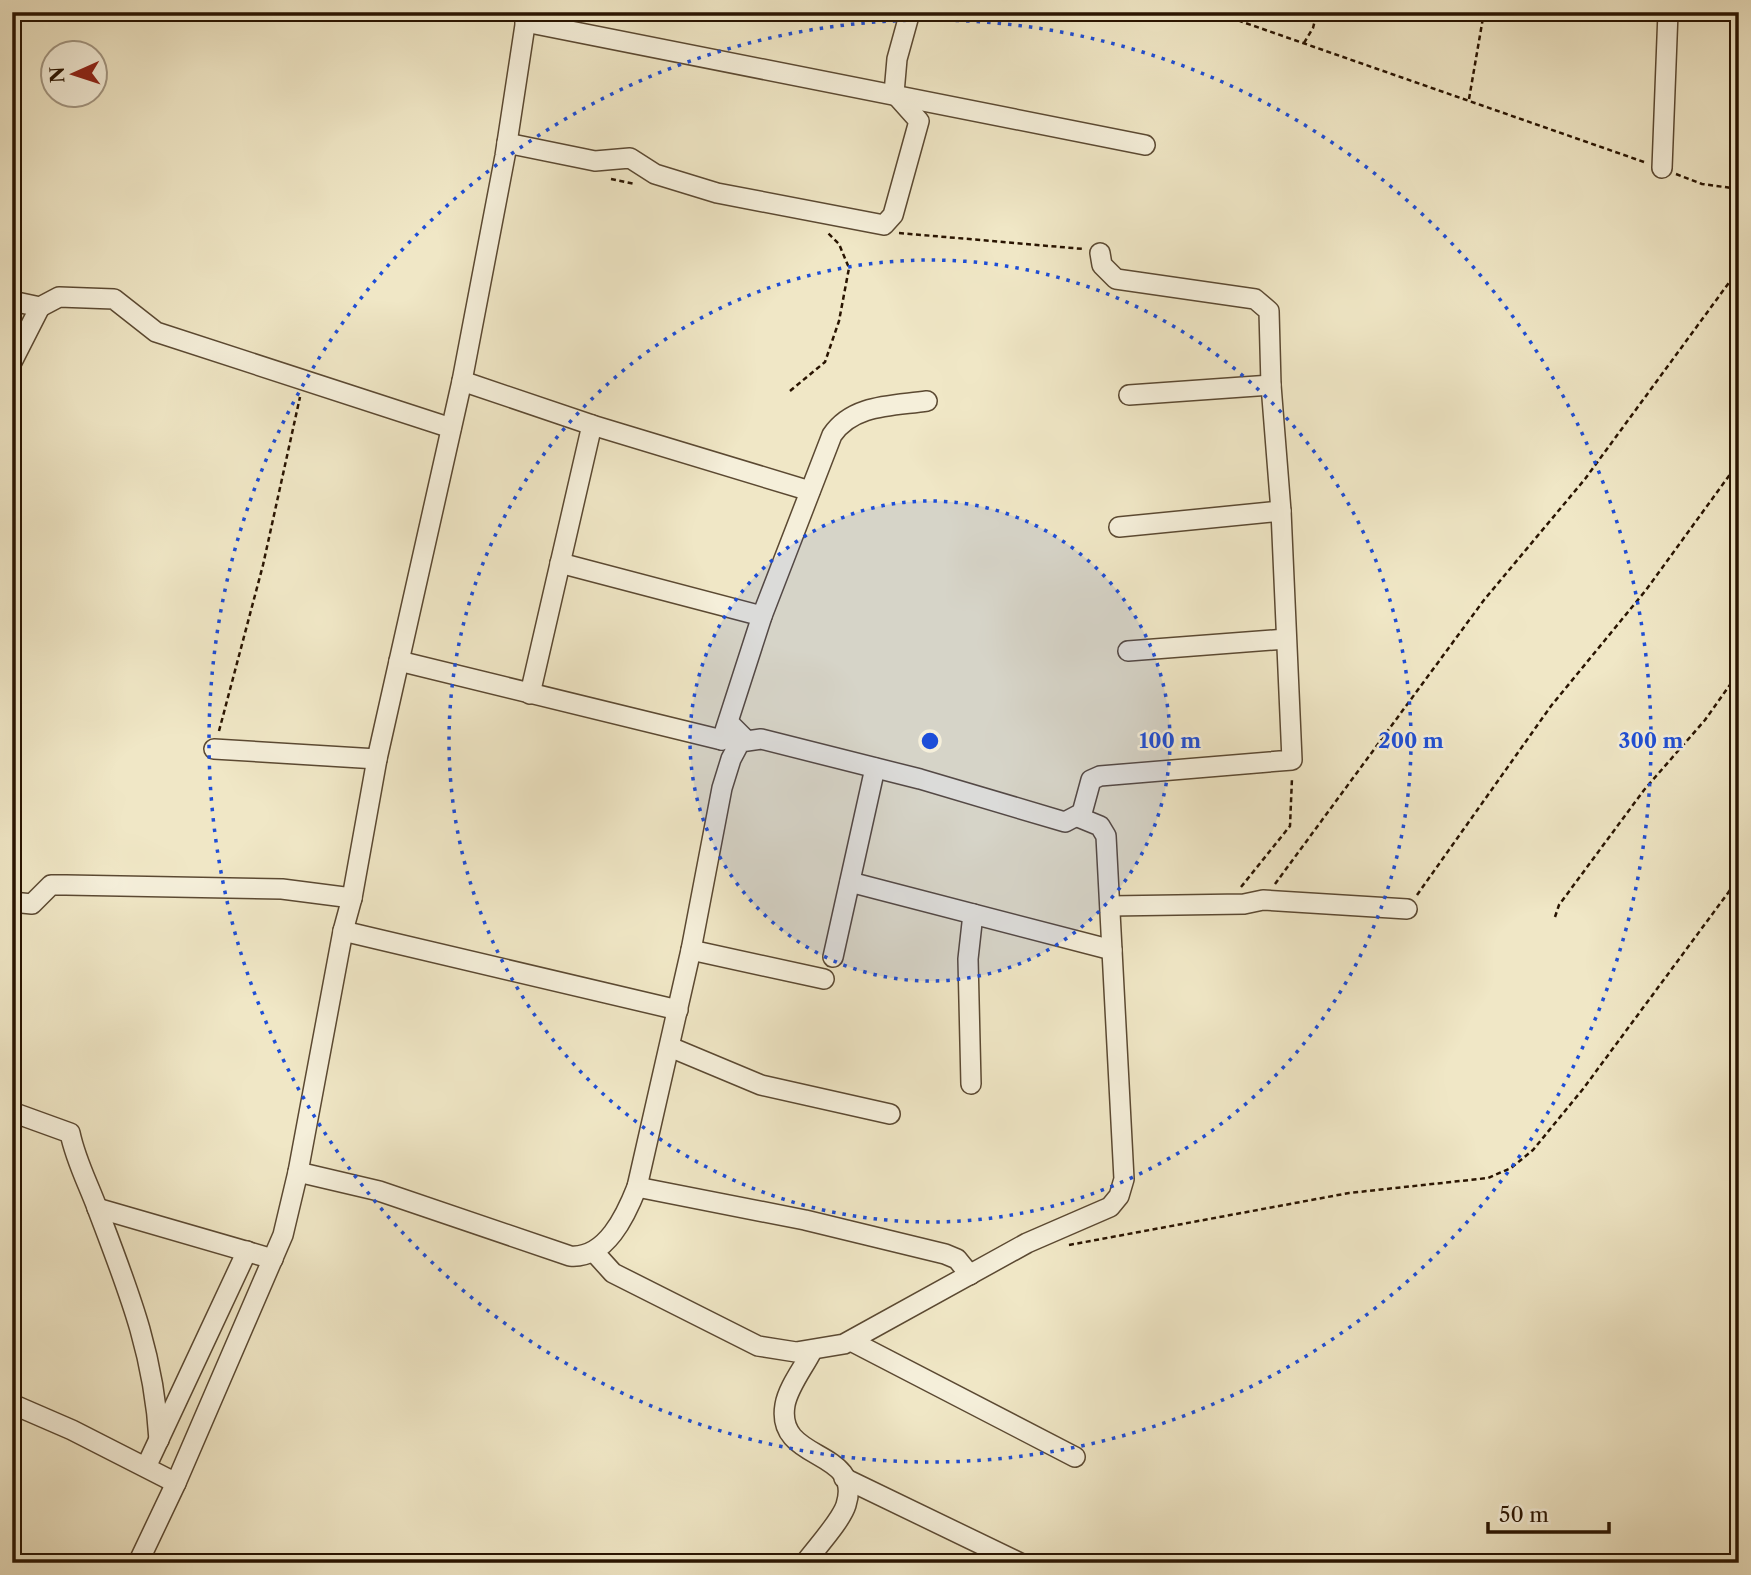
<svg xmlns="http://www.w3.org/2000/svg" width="1751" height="1575" viewBox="0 0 1751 1575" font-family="'Libre Caslon Text',serif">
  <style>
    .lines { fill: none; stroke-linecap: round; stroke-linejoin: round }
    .minor-casing { stroke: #5b4932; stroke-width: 22 }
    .path { stroke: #291401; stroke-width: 2.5; stroke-dasharray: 5 3.5; stroke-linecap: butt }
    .minor { stroke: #f5efda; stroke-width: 19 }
    .ring { fill: none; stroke: #1d4ed8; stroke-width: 3.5; stroke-dasharray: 3.5 7 }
    .centre { fill: #1d4ed8; stroke: #f5efda; stroke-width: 3.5 }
    .ring-label { font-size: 21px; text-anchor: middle; font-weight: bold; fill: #1d4ed8; stroke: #f5efda; stroke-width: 5; stroke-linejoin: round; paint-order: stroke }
  </style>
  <rect width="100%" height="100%" fill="#f0e7c6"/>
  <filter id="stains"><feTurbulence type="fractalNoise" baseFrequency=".00286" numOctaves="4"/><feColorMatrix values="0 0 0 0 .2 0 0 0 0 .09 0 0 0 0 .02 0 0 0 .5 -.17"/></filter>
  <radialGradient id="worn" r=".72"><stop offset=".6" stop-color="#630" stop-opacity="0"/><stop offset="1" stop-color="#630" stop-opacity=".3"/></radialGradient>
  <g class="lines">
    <defs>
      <g id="minor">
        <polyline points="525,22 1145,145"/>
        <polyline points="507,143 595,161 630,158 655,174 717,193 884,225 893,215 919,121 894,93 897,59 910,12"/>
        <polyline points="1662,168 1668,12"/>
        <polyline points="12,301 40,307 59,297 114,299 156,332 451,428"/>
        <polyline points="12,362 40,307"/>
        <polyline points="462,381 592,425 810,491"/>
        <polyline points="1129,395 1271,385"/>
        <polyline points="1119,527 1281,511"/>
        <polyline points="560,563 762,616"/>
        <polyline points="1128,651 1286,639"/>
        <polyline points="399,661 722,740"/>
        <polyline points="530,694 592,425"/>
        <path d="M745 739 730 724 722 740 762 616 832 435C853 404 893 406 927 401"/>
        <polyline points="214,749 377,759"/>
        <polyline points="850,882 1112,950"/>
        <polyline points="12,902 32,904 51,885 66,885 282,889 352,898"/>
        <polyline points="1110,906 1244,904 1263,900 1407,909"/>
        <polyline points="343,931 678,1010"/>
        <polyline points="691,950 824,979"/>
        <polyline points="833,957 875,768"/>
        <polyline points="670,1047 761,1085 890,1114"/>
        <polyline points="971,1084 968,959 973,914"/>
        <path d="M12 1112 70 1133C76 1162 89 1185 99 1213 129 1292 154 1354 159 1440"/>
        <path d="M298 1172 379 1191 570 1256C606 1259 626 1215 637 1187L691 950 722 788 731 759 740 742 761 739 920 779 1065 822 1082 813 1091 780 1100 776 1292 760 1281 511 1271 385 1269 311 1255 299 1116 279 1102 265 1100 253"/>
        <polyline points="637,1187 805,1220 945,1254 957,1259 970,1275"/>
        <polyline points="97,1208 273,1259"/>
        <polyline points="594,1252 613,1273 758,1346 796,1352 844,1344 1027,1243 1110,1207 1119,1196 1124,1179 1106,836 1100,826 1078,817"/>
        <polyline points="851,1341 1075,1457"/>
        <polyline points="12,1404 72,1430 176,1483"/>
        <polyline points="146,1467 247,1251"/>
        <polyline points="844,1478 1020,1563"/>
        <polyline points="138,1563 176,1483 283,1235 298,1172 343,931 352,898 377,759 462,381 505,156 527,12"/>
        <path d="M805 1563C816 1548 841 1521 846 1505 864 1448 775 1463 785 1405 788 1387 804 1367 812 1351"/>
      </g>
    </defs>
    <use href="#minor" class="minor-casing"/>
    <g class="path">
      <polyline points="1214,12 1644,162"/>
      <polyline points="1304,43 1313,28 1317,12"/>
      <polyline points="1469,99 1484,12"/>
      <polyline points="1676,174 1702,184 1739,189"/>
      <polyline points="611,179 635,184"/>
      <polyline points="899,233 1084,249"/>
      <polyline points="790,391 825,362 839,321 849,268 839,244 828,233"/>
      <polyline points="219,731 263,565 300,397"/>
      <polyline points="1275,884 1484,600 1585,479 1739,269"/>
      <polyline points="1241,887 1290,826 1292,778"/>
      <polyline points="1417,895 1551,706 1646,590 1739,462"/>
      <polyline points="1555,917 1559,905 1644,790 1705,720 1739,672"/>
      <polyline points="1069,1245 1349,1193 1488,1178 1511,1168 1533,1150 1583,1089 1739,878"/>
    </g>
    <use href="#minor" class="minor"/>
  </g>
  <circle cx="930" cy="741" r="240" fill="#1d4ed8" fill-opacity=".12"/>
  <g class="ring">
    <circle cx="930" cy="741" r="240"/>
    <circle cx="930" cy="741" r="481"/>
    <circle cx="930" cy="741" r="721"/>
  </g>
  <circle cx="930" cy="741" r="10" class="centre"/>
  <g class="ring-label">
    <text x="1170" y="748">100 m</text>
    <text x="1411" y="748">200 m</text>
    <text x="1651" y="748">300 m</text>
  </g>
  <rect width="1751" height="1575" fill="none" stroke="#f0e7c6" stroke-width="42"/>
  <rect x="14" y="14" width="1723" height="1547" fill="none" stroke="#291401" stroke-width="3.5"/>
  <rect x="21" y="21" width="1709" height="1533" fill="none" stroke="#291401" stroke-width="2"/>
  <g transform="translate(74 74) rotate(267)"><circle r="33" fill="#f5efda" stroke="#a39783" stroke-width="2"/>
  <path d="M0-5L12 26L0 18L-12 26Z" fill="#8f2418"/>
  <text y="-10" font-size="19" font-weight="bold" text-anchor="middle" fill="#291401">N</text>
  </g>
  <path d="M1488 1522v10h121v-10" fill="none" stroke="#291401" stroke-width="3.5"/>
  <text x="1499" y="1522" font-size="21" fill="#291401" stroke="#f5efda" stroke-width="5" paint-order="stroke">50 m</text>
  <rect width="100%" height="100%" filter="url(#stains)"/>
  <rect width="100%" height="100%" fill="url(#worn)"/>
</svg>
